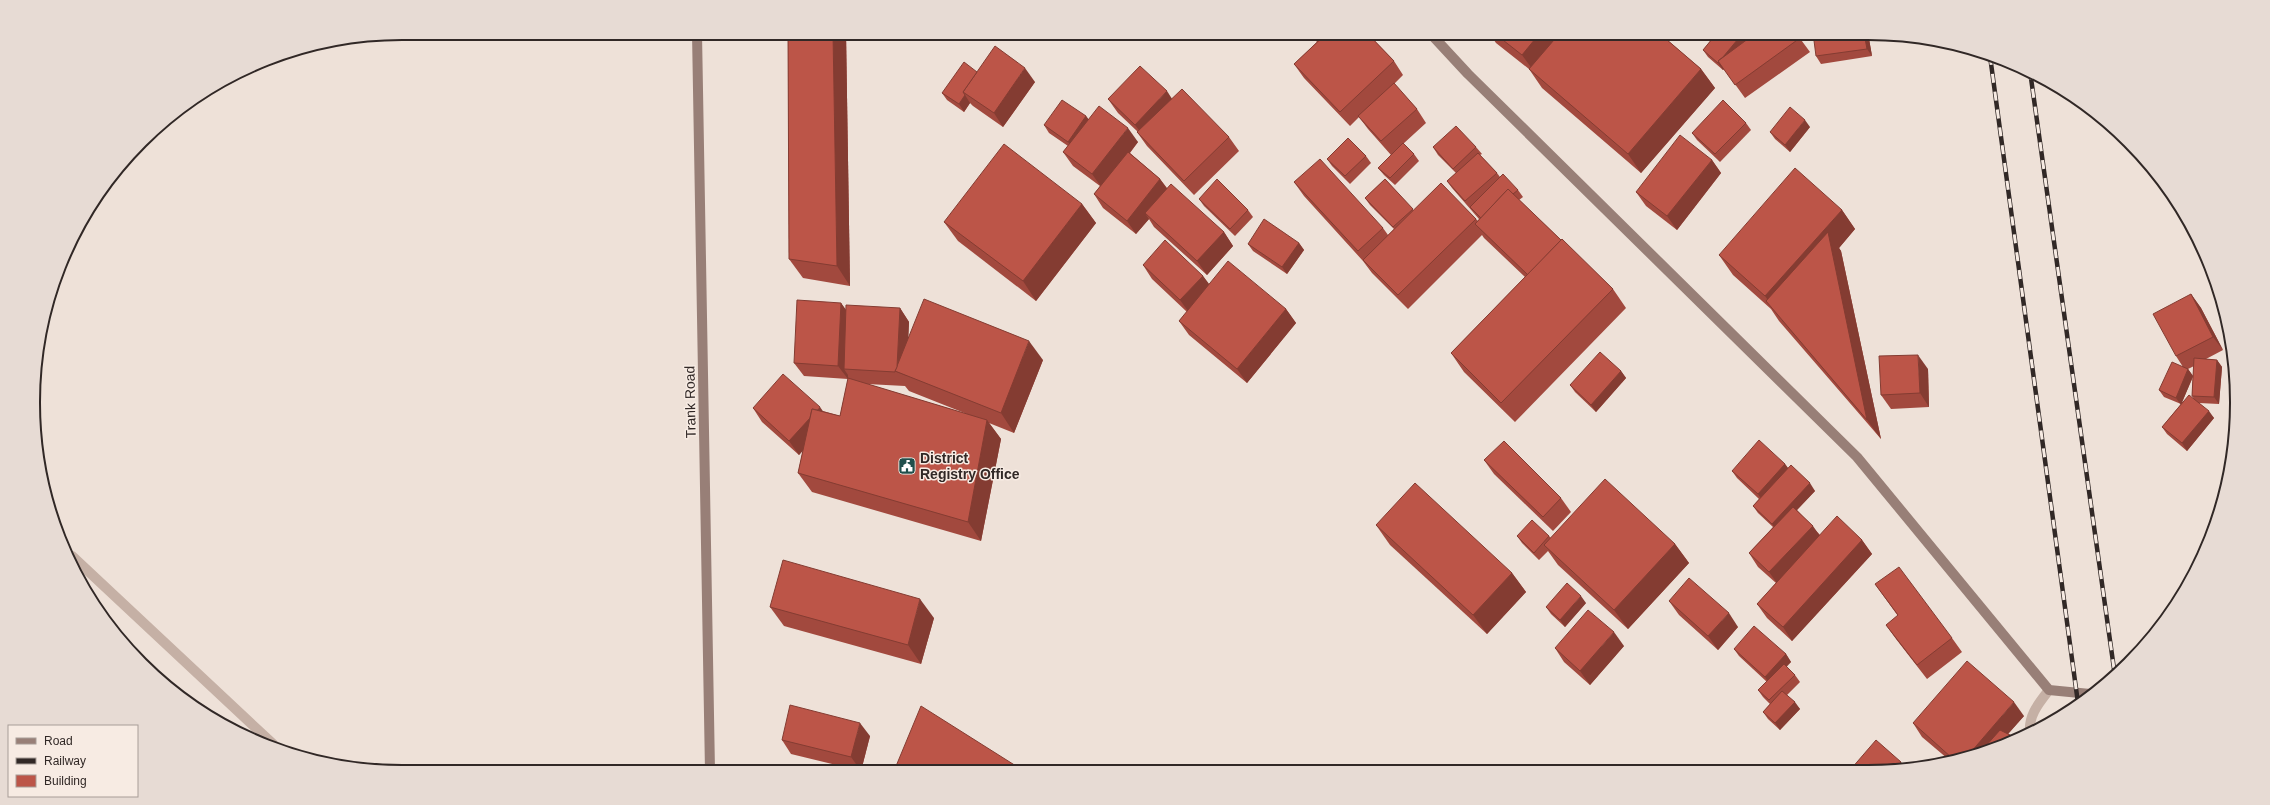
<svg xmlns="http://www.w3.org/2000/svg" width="2270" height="805" viewBox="0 0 2270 805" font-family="Helvetica,sans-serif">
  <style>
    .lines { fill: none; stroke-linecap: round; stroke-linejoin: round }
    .minor { stroke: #c5b0a5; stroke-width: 10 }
    .secondary { stroke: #987f77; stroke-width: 10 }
    .rail-casing { stroke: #312826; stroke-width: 4.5 }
    .rail { stroke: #f7ebe3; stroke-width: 3; stroke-dasharray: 9; stroke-linecap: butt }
    .wall { fill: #a2493e; fill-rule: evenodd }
    .shaded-wall { fill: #843c32 }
    .building { fill: #bc5548; stroke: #843c32 }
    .labels { text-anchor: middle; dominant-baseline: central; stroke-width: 3; stroke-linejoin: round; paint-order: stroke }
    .street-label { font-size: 14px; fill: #312826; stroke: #f7ebe3 }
    .poi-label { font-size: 14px; font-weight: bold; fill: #312826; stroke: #f7ebe3; text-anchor: start }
    .rim { fill: none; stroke: #312826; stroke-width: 2 }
  </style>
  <rect width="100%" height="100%" fill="#eee1d8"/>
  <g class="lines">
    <g class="minor">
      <polyline points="72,556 273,744"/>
      <path d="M2030 734C2028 716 2038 704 2049 690"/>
    </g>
    <g class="secondary">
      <polyline points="697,33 710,771"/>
      <polyline points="1430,33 1468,74 1857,457 2049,690 2090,694"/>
    </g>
    <defs>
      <g id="rail">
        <polyline points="1990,56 2078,703"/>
        <polyline points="2030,71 2115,676"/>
      </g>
    </defs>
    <use href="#rail" class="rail-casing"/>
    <use href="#rail" class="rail"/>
  </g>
  <g class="wall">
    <polygon points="788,33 846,33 850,286 803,278 789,259"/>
    <polygon points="1309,33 1367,33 1394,61 1403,75 1394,84 1417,109 1426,123 1403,144 1414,154 1419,161 1395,185 1384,175 1378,168 1396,151 1391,155 1368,129 1359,117 1350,126 1304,78 1294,64 1317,42"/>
    <polygon points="1489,33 1659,33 1701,69 1715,88 1641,173 1542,88 1529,69 1496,43"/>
    <polygon points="1717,33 1754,33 1751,37 1796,33 1810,52 1745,98 1724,69 1723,70 1708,57 1703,50"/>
    <polygon points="1868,33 1872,56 1821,64 1816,56"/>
    <polygon points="977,72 1035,82 1003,127 973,106 970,103 964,112 947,100 942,93"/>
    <polygon points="1108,99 1172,99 1229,137 1239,151 1194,195 1147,146 1137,132 1138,132 1118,113"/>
    <polygon points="1086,116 1089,120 1138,142 1130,153 1160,179 1167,188 1224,232 1233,246 1207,275 1154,227 1149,219 1136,234 1103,208 1094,194 1100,186 1073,166 1063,152 1068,146 1049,133 1044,125"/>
    <polygon points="1746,123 1751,130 1720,162 1697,140 1692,133"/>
    <polygon points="1810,127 1790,152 1775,139 1770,132"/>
    <polygon points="1433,147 1476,147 1482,154 1480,155 1497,173 1500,177 1518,190 1523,197 1519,200 1561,240 1613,289 1626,308 1515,422 1464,372 1451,353 1525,277 1484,238 1482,235 1408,309 1372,273 1363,261 1304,196 1294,182 1383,228 1388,235 1394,229 1370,205 1365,198 1385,179 1413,210 1476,219 1478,221 1479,219 1452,188 1447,181 1456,173 1438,155"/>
    <polygon points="1366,156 1371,163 1350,184 1332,166 1327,159"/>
    <polygon points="1712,160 1721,173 1677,230 1646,206 1636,192"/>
    <polygon points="1199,199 1248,210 1253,217 1235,236 1204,206"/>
    <polygon points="1082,204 1096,223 1036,301 958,241 944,222"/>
    <polygon points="1842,210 1855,229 1839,248 1841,251 1881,439 1779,321 1771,309 1733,275 1719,255"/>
    <polygon points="1299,243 1304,250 1287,274 1253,251 1248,244"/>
    <polygon points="1143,265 1203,276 1209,285 1286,309 1296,323 1247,383 1189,335 1179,321 1187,312 1152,279"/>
    <path d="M2191 294 2201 308 2223 350 2206 359 2217 360 2222 367 2219 404 2199 403 2214 418 2187 451 2167 434 2162 427 2181 404 2164 397 2159 390 2183 367 2176 356ZM2194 366 2193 376 2188 369ZM2193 377 2192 396 2194 399 2182 402Z"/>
    <path d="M841 303 846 310 900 308 909 322 908 337 1043 360 1014 433 989 423 1001 439 981 541 812 492 798 473 803 450 799 455 762 422 753 408 823 411 840 416 848 379 804 376 794 363ZM867 384 905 386 909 391 967 414Z"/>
    <polygon points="1928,369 1929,407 1891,409 1881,395"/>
    <polygon points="1621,371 1626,378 1596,412 1575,392 1570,385"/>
    <polygon points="1484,460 1561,498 1571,512 1553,531 1494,474"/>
    <polygon points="1785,464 1788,468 1815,491 1797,510 1820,535 1862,540 1872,554 1792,641 1767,618 1757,604 1776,583 1758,567 1749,553 1773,527 1758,513 1753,506 1759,499 1737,478 1732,471"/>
    <polygon points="1376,525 1512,573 1526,592 1487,634 1390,545"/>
    <polygon points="1517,536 1549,536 1551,538 1675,544 1689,563 1628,629 1558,565 1548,551 1539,560 1522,543"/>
    <polygon points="1875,584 1952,638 1962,652 1927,679 1896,639 1886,625 1898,616"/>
    <polygon points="1669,601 1738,627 1718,650 1679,615"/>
    <polygon points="1586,603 1565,627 1551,614 1546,607"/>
    <polygon points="770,607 934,618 921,664 784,626"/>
    <polygon points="1624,646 1590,685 1564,662 1555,648"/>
    <polygon points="1734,649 1786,654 1791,662 1786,666 1795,675 1800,682 1787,695 1800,709 1780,730 1768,719 1763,712 1770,704 1763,697 1758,690 1767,682 1739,656"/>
    <polygon points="2024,716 2008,734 2014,737 2015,739 1948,759 1922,737 1913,723"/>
    <polygon points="870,736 861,771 791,754 782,740"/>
  </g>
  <g class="shaded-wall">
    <polygon points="833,33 846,33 850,286 837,266"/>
    <polygon points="1540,33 1568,33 1536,74 1522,55"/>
    <polygon points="1743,33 1754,33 1724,69 1719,62"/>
    <polygon points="1864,33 1868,33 1872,56 1867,49"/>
    <polygon points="1719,62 1724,69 1723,70 1718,63"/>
    <polygon points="1025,68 1035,82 1003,127 994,113"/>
    <polygon points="1701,69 1715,88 1641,173 1628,154"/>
    <polygon points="1167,91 1176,105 1145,138 1135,125"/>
    <polygon points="965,95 970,103 964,112 959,104"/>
    <polygon points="1086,116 1091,123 1073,149 1068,142"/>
    <polygon points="1805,120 1810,127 1790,152 1785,145"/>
    <polygon points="1128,128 1138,142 1102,188 1092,174"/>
    <polygon points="1712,160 1721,173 1677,230 1667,216"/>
    <polygon points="1160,179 1170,193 1145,213 1149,219 1136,234 1127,221"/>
    <polygon points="1082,204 1096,223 1036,301 1023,281"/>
    <polygon points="1842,210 1855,229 1839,248 1841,251 1881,439 1867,420 1779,316 1765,296"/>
    <polygon points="1224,232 1233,246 1207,275 1197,261"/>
    <polygon points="1299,243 1304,250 1287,274 1282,267"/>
    <polygon points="1203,276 1213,289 1190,314 1180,300"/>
    <polygon points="2191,294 2201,308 2223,350 2213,337"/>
    <polygon points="841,303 851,317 844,369 848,375 848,379 838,366"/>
    <polygon points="900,308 909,322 907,376 897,372"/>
    <polygon points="1286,309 1296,323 1247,383 1237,369"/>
    <polygon points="1029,341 1043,360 1014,433 1001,413"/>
    <polygon points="1918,355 1928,369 1929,407 1920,393"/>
    <polygon points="2217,360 2222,367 2219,404 2214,397"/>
    <polygon points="2188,369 2193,376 2181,405 2176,398"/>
    <polygon points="1621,371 1626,378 1596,412 1591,405"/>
    <polygon points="820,407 830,421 799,455 789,441"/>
    <polygon points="2209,411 2214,418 2187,451 2182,443"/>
    <polygon points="987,420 1001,439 981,541 968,522"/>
    <polygon points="1785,464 1790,471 1763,502 1758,494"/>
    <polygon points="1810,483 1815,491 1777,531 1772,524"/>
    <polygon points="1813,526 1822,539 1779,586 1769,572"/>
    <polygon points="1862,540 1872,554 1792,641 1783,627"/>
    <polygon points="1675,544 1689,563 1628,629 1614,610"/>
    <polygon points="1512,573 1526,592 1487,634 1473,615"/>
    <polygon points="1581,596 1586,603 1565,627 1560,620"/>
    <polygon points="920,599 934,618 921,664 908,645"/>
    <polygon points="1729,613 1738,627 1718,650 1708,636"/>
    <polygon points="1614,632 1624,646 1590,685 1580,671"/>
    <polygon points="1786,654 1791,662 1770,685 1765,677"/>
    <polygon points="1795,702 1800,709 1780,730 1775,723"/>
    <polygon points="2014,702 2024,716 2000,743 1971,752"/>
    <polygon points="860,723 870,736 861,771 851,757"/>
    <polygon points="1901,762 1906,769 1895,769"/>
  </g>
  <g class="building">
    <polygon points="788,33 833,33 837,266 789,259"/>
    <polygon points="1311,33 1327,33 1318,41"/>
    <polygon points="1327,33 1367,33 1394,61 1340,112 1294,64"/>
    <polygon points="1494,33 1540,33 1522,55"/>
    <polygon points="1560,33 1659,33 1701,69 1628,154 1529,69"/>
    <polygon points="1717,33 1743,33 1723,57 1718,61 1719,62 1718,63 1703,50"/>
    <polygon points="1756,33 1796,33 1800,38 1735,85 1718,61"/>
    <polygon points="1813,33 1864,33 1867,49 1816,56"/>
    <polygon points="995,46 1025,68 994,113 963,92"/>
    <polygon points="964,62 977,72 963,92 965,95 959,104 942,93"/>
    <polygon points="1140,66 1167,91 1135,125 1108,99"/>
    <polygon points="1394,83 1417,109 1381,141 1358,116"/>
    <polygon points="1182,89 1229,137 1184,181 1137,132"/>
    <polygon points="1062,100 1086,116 1068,142 1044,125"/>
    <polygon points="1723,100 1746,123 1715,154 1692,133"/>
    <polygon points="1099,106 1128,128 1092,174 1063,152"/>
    <polygon points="1790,107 1805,120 1785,145 1770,132"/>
    <polygon points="1456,126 1476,147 1453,169 1433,147"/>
    <polygon points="1680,135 1712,160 1667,216 1636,192"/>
    <polygon points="1348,138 1366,156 1345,176 1327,159"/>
    <polygon points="1403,143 1414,154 1390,178 1378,168"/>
    <polygon points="1004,144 1082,204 1023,281 944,222"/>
    <polygon points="1128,152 1160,179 1127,221 1094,194"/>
    <polygon points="1478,153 1497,173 1465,201 1447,181"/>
    <polygon points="1320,159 1383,228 1358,251 1294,182"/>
    <polygon points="1795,168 1842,210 1765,296 1719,255"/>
    <polygon points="1503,174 1518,190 1513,194 1508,189 1481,218 1470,207"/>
    <polygon points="1217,179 1248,210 1230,229 1199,199"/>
    <polygon points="1385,179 1413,209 1393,227 1365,198"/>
    <polygon points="1441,183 1476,219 1398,295 1363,260"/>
    <polygon points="1171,184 1224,232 1197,261 1145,213"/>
    <polygon points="1508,189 1561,240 1528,275 1475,224"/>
    <polygon points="1264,219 1299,243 1282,267 1248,244"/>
    <polygon points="1828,232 1867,420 1766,301"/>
    <polygon points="1562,239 1613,289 1501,403 1451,353"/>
    <polygon points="1165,240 1203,276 1180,300 1143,265"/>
    <polygon points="1228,261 1286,309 1237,369 1179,321"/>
    <polygon points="2191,294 2213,337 2176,356 2153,314"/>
    <polygon points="924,299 1029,341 1001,413 895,371"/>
    <polygon points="797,300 841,303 838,366 794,363"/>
    <polygon points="846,305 900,308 897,367 895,371 895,372 844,369"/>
    <polygon points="1600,352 1621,371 1591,405 1570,385"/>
    <polygon points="1918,355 1920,393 1881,395 1879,356"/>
    <polygon points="2194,358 2217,360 2214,397 2192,396"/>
    <polygon points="2172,362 2188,369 2176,398 2159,390"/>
    <polygon points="783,374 820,407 818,410 812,409 810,418 789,441 753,408"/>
    <polygon points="848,378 987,420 968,522 798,473 812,409 840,416"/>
    <polygon points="2189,395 2209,411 2182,443 2162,427"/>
    <polygon points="1759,440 1785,464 1758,494 1732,471"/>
    <polygon points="1504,441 1561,498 1543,517 1484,460"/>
    <polygon points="1791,465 1810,483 1772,524 1753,506"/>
    <polygon points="1605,479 1675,544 1614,610 1544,545"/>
    <polygon points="1415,483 1512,573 1473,615 1376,525"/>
    <polygon points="1793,507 1813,526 1769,572 1749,553"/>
    <polygon points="1837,516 1862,540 1783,627 1757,604"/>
    <polygon points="1532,520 1549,536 1534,553 1517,536"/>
    <polygon points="783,560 920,599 908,645 770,607"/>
    <polygon points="1899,567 1952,638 1917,665 1886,625 1898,615 1875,584"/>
    <polygon points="1689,578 1729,613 1708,636 1669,601"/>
    <polygon points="1567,583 1581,596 1560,620 1546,607"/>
    <polygon points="1588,610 1614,632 1580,671 1555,648"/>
    <polygon points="1754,626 1786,654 1765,677 1734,649"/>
    <polygon points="1967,661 2014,702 1971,752 1952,758 1913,723"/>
    <polygon points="1784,664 1795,675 1769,700 1758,690"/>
    <polygon points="1782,691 1795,702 1775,723 1763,712"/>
    <polygon points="790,705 860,723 851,757 782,740"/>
    <polygon points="921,706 1024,771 894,771"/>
    <polygon points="2000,730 2014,737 2014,739 1984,748"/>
    <polygon points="1876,740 1901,762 1895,769 1851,769"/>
  </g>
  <defs>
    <symbol id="civic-square" viewBox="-11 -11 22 22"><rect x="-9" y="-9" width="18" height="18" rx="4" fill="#1f4f4c" stroke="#f7ebe3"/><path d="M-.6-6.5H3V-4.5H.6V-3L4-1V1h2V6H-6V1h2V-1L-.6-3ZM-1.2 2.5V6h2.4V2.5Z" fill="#fff"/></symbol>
  </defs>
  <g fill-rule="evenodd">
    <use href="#civic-square" x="897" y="456" width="20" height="20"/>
  </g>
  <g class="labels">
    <g class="street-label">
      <text transform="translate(690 402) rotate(-91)">Trank Road</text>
    </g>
    <g class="poi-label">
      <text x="920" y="458">District<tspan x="920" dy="16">Registry Office</tspan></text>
    </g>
  </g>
  <path d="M0 0H2270V805H0ZM402 40H1868A362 362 0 0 1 2230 402V403A362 362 0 0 1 1868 765H402A362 362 0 0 1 40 403V402A362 362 0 0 1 402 40Z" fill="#e7dbd4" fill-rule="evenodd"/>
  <path class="rim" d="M402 40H1868A362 362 0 0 1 2230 402V403A362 362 0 0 1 1868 765H402A362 362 0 0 1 40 403V402A362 362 0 0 1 402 40Z"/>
  <rect x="8" y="725" width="130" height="72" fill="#f7ebe3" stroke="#a89d97"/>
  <rect x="16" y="738" width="20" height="6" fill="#987f77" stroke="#a89d97"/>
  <text x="44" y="745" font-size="12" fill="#312826">Road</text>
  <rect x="16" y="758" width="20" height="6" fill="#312826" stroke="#a89d97"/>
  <text x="44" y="765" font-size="12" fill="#312826">Railway</text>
  <rect x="16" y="775" width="20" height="12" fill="#bc5548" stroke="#a89d97"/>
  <text x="44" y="785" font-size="12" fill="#312826">Building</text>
</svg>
